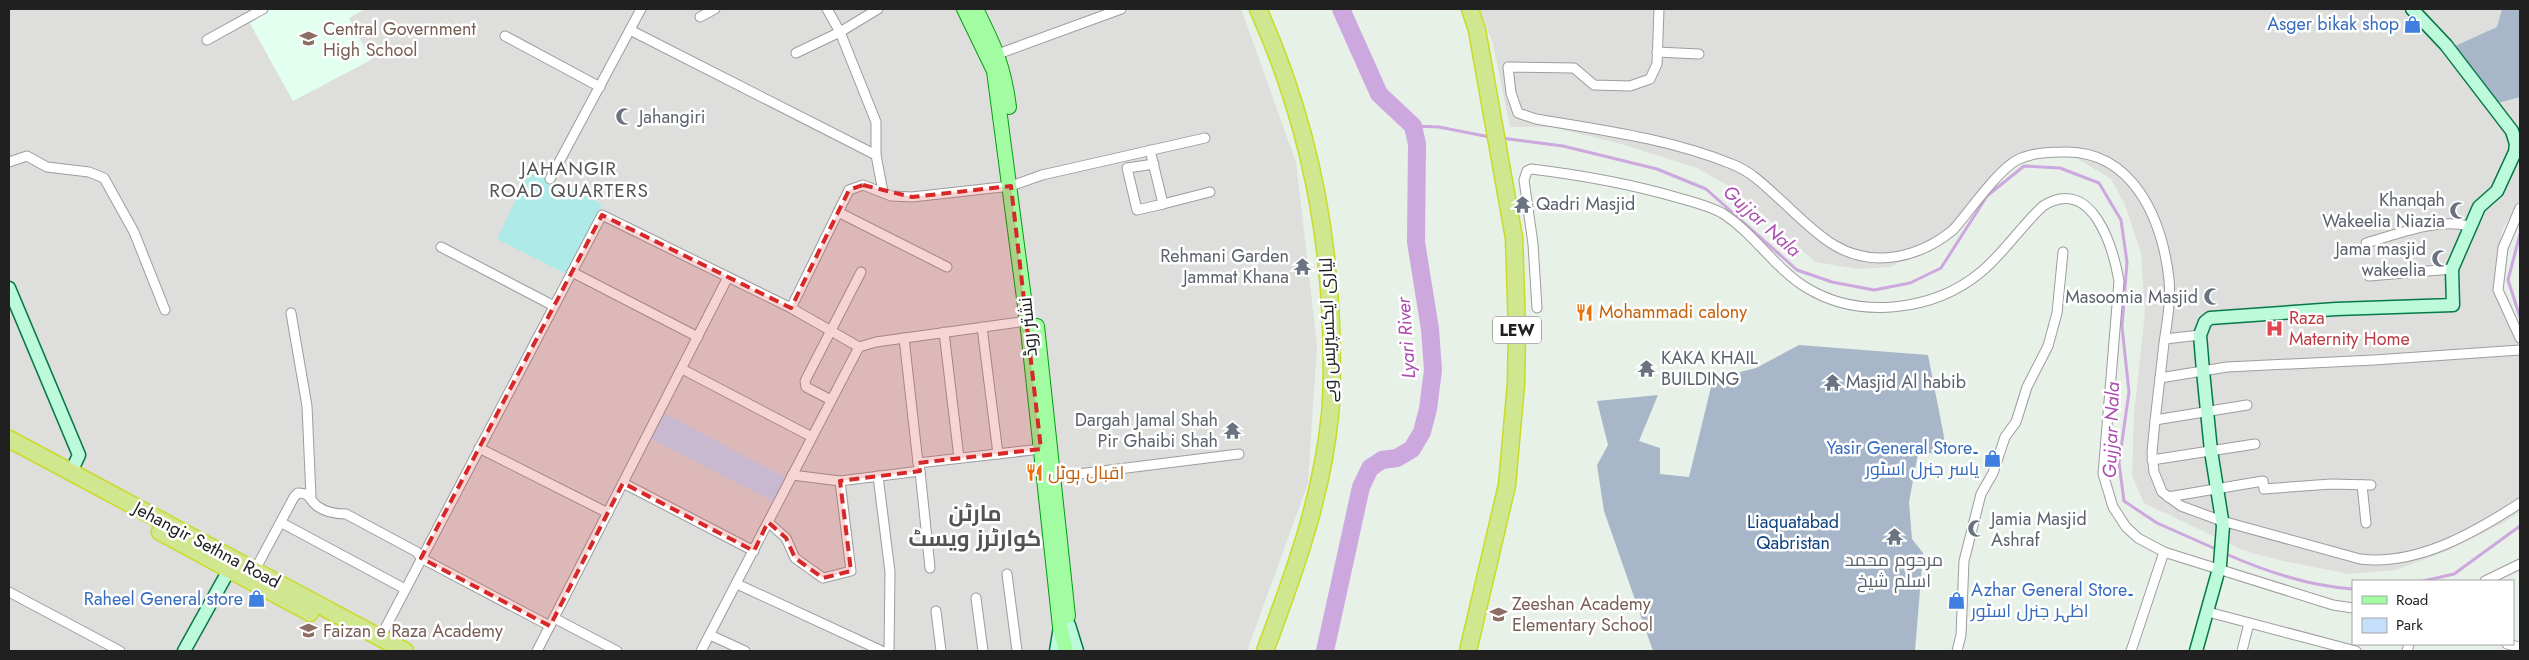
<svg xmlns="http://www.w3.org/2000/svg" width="2529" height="660" viewBox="0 0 2529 660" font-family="Jost,Cairo,sans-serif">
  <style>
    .residential { fill: #dededd }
    .education { fill: #e2ffef }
    .grass { fill: #aeeae8 }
    .cemetery { fill: #a8b6ca }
    .park { fill: #c5defa }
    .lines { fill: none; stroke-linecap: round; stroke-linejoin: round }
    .stream { stroke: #cca8de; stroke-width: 3 }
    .river { stroke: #cca8de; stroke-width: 18 }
    .street-casing { stroke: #9d9d9d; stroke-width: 11 }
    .secondary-casing { stroke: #057a46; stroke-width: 15 }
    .primary-casing { stroke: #009d12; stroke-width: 16 }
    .highway-casing { stroke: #c9db27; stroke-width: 19 }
    .street { stroke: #fff; stroke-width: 9 }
    .secondary { stroke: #bcfadb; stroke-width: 12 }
    .primary { stroke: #a1fca2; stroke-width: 14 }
    .highway { stroke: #d1e78f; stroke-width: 16 }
    .marked { fill: #d62828; fill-opacity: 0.2; stroke: #d62828; stroke-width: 4; stroke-dasharray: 10 6; stroke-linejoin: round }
    .labels { text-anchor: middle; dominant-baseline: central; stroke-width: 5; stroke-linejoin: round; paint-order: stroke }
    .shield { fill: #fff; stroke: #636363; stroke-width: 1 }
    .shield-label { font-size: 16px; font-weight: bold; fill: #202020 }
    .shop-label { font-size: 18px; fill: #366cbe; stroke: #fff; text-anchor: end }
    .education-label { font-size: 18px; fill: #785e54; stroke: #fff; text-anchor: start }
    .worship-label { font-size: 18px; fill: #5b616d; stroke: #fff; text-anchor: start }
    .food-label { font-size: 18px; fill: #c56008; stroke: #fff; text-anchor: start }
    .health-label { font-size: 18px; fill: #be3a42; stroke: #fff; text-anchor: start }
    .street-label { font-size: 18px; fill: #202020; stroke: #fff }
    .park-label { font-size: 18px; fill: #0c4381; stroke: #fff }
    .neighbourhood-label { font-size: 19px; letter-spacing: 1px; fill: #535353; stroke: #fff }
    .water-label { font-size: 19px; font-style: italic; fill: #ac4cb1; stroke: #fff }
    .district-label { font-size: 22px; font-weight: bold; fill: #535353; stroke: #fff }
  </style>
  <rect width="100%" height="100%" fill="#e7f1e8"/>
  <g class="residential">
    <polygon points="9,9 1241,9 1296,162 1317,345 1308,483 1247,651 9,651"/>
    <polygon points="1480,9 2520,9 2520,201 2502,230 2493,291 2520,341 2520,512 2501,524 2449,550 2396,570 2349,574 2283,561 2245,551 2144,503 2132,476 2134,415 2145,312 2141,253 2125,205 2111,179 2075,157 2045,156 2002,168 1975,194 1941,236 1891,267 1857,269 1815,262 1736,190 1697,168 1618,143 1551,127 1510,127 1493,44"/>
  </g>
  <polygon class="education" points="263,9 365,9 349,18 371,60 293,101 247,18"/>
  <polygon class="grass" points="530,169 602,204 566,274 497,239"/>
  <g class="cemetery">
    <polygon points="2502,9 2520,9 2520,97 2494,104 2453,47 2497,27"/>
    <polygon points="1799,345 1928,355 1947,452 1918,454 1909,502 1912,539 1923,553 1915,651 1653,651 1604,511 1597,465 1608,445 1597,401 1658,395 1639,441 1660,448 1660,474 1689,477 1713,379 1756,368"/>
  </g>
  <polygon class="park" points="660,411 790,480 778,504 647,437"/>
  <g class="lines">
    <g class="stream">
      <polyline points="1413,126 1439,127 1490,137"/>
      <polyline points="1501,138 1563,146 1657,169 1706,189 1797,270 1832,282 1874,290 1910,283 1941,268 1987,196 2024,166 2060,168 2099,183 2121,220 2127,262 2122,327 2129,392 2119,463 2124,501 2157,523 2218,550"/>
      <polyline points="2520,234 2508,280 2520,317"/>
      <path d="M2224 553C2264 571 2309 586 2353 589"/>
      <polyline points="2423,581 2454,574 2520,526"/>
    </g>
    <polyline class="river" points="1325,651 1361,487 1370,468 1382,460 1397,458 1412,449 1422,432 1428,409 1433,370 1430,329 1416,242 1417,144 1413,126 1379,94 1341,9"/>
    <defs>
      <g id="street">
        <polyline points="827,9 840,32 876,122 876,155 883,192"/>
        <path d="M1659 9 1657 64 1650 79 1630 86 1594 85 1574 68 1508 67 1511 93 1518 113 1536 119C1602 130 1671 139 1734 165 1754 173 1769 190 1785 204 1800 218 1816 234 1834 245 1874 269 1920 257 1953 230 1969 212 1997 171 2017 160 2030 153 2047 152 2062 152 2133 149 2162 219 2169 279 2171 300 2167 323 2164 343 2160 380 2155 416 2152 453L2154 472 2162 492 2181 506 2222 521 2360 559C2417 566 2474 533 2520 503"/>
        <polyline points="700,17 715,9"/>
        <polyline points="630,30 876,155"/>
        <polyline points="505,36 600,87"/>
        <polyline points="207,40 263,9"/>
        <polyline points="1657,52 1699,54"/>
        <polyline points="796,53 840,32 878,9"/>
        <polyline points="998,54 1121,9"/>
        <polyline points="1150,150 1163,204 1137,210 1127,168 1154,164"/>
        <polyline points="9,162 27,156 47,167 89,172 104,178 134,232 165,310"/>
        <polyline points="550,179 641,9"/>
        <polyline points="1163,204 1210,192"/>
        <polyline points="2520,208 2503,248 2498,290 2520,338"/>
        <polyline points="838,212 947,267"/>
        <path d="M2366 243C2399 234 2435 218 2469 226"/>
        <polyline points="441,247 554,306"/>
        <polyline points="572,272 698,337"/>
        <polyline points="2369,276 2452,269"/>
        <polyline points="791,308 849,190 863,185 891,196 912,197 1011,186 1042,175 1205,138"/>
        <path d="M1537 308 1533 244 1524 180 1527 171 1531 169C1581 175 1631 184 1679 198 1693 202 1709 206 1722 213 1754 233 1775 269 1807 288 1860 320 1934 311 1981 272 2004 253 2021 226 2043 206 2092 175 2113 247 2119 281L2103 474 2113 507 2126 527 2138 538 2164 552 2333 605 2353 608"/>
        <polyline points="291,313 307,406 311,497"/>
        <polyline points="982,327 998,454"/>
        <polyline points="944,332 959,458"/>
        <polyline points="904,338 918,463"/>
        <polyline points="2165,339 2200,335"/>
        <polyline points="682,369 812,437"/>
        <polyline points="2160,378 2227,367 2374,360 2520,350"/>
        <polyline points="831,400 806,387 805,381 861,272"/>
        <polyline points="2155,420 2247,405"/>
        <polyline points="479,448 608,513"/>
        <polyline points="2152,460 2255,444"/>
        <polyline points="920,471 930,568"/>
        <polyline points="792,475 840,481 920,471 918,463 1041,449"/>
        <polyline points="878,476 890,572 889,651"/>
        <polyline points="1054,477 1239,454"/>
        <polyline points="623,483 754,551"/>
        <polyline points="2362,485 2366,523"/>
        <polyline points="2168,497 2263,481 2264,489 2331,484 2371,485"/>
        <polyline points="768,522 786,538 795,558 823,578 851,571 840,481"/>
        <polyline points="282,523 405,589"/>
        <path d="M255 570 294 497 298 493C311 493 309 500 317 506 325 512 337 514 346 514L417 552 421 558 550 626"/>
        <polyline points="1007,574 1017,651"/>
        <polyline points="2485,581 2520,564"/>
        <polyline points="737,584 882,651"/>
        <polyline points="9,592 120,651"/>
        <polyline points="976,598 983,651"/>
        <polyline points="936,611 941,651"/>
        <polyline points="2208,612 2356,651"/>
        <polyline points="554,618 617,651"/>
        <polyline points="710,635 745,651"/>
        <polyline points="380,638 602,215 791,308 859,347"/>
        <polyline points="2507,644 2520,647"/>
        <polyline points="537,651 728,277"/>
        <polyline points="701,651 859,347 876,342 1027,321"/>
        <polyline points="1957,651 1961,635 1964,561 1981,494 1993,473 2005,437 2016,422 2027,387 2048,346 2057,313 2063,252"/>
        <polyline points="2131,651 2164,552"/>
        <polyline points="2242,651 2249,623"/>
        <polyline points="2407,651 2409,644"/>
      </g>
      <g id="secondary">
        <polyline points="9,288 79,455 71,472"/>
        <polyline points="1069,625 1077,651"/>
        <polyline points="184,651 229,570"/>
        <polyline points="1056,651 1060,627"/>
        <polyline points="2196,651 2220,565 2223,526 2211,451 2203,371 2200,335 2205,322 2210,318 2336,309 2453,305 2452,269 2479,207 2497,191 2515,152 2516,144 2512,131 2446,45 2412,9"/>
      </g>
      <g id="primary">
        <polyline points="964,9 994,71 1027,321 1060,627 1066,651"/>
        <path d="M976 9C994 45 1004 66 1009 107"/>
        <polyline points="1037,326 1068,616"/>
      </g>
      <g id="highway">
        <path d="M1258 9C1303 109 1327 215 1331 324 1332 354 1333 385 1330 415 1322 497 1294 574 1265 651"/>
        <polyline points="9,439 405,651"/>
        <polyline points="160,532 310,613"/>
        <polyline points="1468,651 1507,485 1516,384 1517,330 1514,238 1477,30 1470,9"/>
      </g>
    </defs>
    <use href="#street" class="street-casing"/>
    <use href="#secondary" class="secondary-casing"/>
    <use href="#primary" class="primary-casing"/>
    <use href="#highway" class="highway-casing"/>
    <use href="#street" class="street"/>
    <use href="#secondary" class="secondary"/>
    <use href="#primary" class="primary"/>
    <use href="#highway" class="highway"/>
  </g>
  <path class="marked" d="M863 185 912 197 1011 186 1041 449 918 463 920 471 840 481 851 571 823 578 795 558 786 538 768 522 754 551 623 483 550 626 421 558 602 215 791 308 849 190Z"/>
  <defs>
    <symbol id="shop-bare" viewBox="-9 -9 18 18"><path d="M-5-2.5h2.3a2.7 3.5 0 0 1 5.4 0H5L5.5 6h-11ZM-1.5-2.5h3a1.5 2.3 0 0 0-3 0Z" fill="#3f7fe0" stroke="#fff" stroke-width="2.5" paint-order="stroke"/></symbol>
    <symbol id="school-bare" viewBox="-9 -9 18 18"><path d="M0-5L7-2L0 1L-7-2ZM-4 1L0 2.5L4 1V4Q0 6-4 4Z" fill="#8d6e63" stroke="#fff" stroke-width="2.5" paint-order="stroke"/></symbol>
    <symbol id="mosque-bare" viewBox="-9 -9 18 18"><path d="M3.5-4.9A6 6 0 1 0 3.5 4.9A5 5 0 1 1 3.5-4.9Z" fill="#6b7280" stroke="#fff" stroke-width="2.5" paint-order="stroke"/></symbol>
    <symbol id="temple-bare" viewBox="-9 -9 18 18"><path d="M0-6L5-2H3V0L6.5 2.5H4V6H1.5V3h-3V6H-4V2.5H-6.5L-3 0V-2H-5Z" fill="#6b7280" stroke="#fff" stroke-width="2.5" paint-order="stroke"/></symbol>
    <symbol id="restaurant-bare" viewBox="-9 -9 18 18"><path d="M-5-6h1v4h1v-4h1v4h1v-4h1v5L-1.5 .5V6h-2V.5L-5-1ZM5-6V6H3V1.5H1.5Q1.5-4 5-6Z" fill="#e8710a" stroke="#fff" stroke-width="2.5" paint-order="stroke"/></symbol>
    <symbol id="hospital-bare" viewBox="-9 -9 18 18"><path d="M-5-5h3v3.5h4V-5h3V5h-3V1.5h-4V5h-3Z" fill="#e0444e" stroke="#fff" stroke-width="2.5" paint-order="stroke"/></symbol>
    <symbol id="university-bare" viewBox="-9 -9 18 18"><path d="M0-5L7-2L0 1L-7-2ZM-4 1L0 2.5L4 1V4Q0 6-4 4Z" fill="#8d6e63" stroke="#fff" stroke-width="2.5" paint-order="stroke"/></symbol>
  </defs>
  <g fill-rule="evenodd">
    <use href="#shop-bare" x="2400" y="12" width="25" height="25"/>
    <use href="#school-bare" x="296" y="26" width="25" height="25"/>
    <use href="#mosque-bare" x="612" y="104" width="25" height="25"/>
    <use href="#temple-bare" x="1510" y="192" width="25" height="25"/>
    <use href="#mosque-bare" x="2446" y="198" width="25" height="25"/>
    <use href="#mosque-bare" x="2428" y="246" width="25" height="25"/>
    <use href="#temple-bare" x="1290" y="254" width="25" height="25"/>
    <use href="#mosque-bare" x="2200" y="284" width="25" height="25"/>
    <use href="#restaurant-bare" x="1572" y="300" width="25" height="25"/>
    <use href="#hospital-bare" x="2262" y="316" width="25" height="25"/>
    <use href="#temple-bare" x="1634" y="356" width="25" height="25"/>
    <use href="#temple-bare" x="1820" y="370" width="25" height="25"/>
    <use href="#temple-bare" x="1220" y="418" width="25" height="25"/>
    <use href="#shop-bare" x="1980" y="446" width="25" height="25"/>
    <use href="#restaurant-bare" x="1022" y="460" width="25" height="25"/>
    <use href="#mosque-bare" x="1964" y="516" width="25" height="25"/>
    <use href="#temple-bare" x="1882" y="524" width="25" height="25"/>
    <use href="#shop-bare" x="244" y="586" width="25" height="25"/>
    <use href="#shop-bare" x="1944" y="588" width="25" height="25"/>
    <use href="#school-bare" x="1486" y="602" width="25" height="25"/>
    <use href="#university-bare" x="296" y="618" width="25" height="25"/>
  </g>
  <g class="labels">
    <rect class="shield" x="1493" y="316.5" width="48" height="27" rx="4"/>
    <g class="shield-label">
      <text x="1517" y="330">LEW</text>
    </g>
    <g class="shop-label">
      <text x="2399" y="24">Asger bikak shop</text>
      <text x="1979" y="448">Yasir General Store۔<tspan x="1979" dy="21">یاسر جنرل اسٹور</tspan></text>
      <text x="1971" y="590" text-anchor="start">Azhar General Store۔<tspan x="1971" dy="21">اظہر جنرل اسٹور</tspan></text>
      <text x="243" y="599">Raheel General store</text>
    </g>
    <g class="education-label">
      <text x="323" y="29">Central Government<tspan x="323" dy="21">High School</tspan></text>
      <text x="1512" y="604">Zeeshan Academy<tspan x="1512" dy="21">Elementary School</tspan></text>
      <text x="323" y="631">Faizan e Raza Academy</text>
    </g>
    <g class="worship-label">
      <text x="639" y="117">Jahangiri</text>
      <text x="2445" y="200" text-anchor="end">Khanqah<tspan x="2445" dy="21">Wakeelia Niazia</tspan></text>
      <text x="1536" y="204">Qadri Masjid</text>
      <text x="2426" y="249" text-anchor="end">Jama masjid<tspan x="2426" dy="21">wakeelia</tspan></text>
      <text x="1289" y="256" text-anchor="end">Rehmani Garden<tspan x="1289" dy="21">Jammat Khana</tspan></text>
      <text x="2198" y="297" text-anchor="end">Masoomia Masjid</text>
      <text x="1661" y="358">KAKA KHAIL<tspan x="1661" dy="21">BUILDING</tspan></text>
      <text x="1846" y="382">Masjid Al habib</text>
      <text x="1218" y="420" text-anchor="end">Dargah Jamal Shah<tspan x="1218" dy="21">Pir Ghaibi Shah</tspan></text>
      <text x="1991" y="519">Jamia Masjid<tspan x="1991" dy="21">Ashraf</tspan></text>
      <text x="1894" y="560" text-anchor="middle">مرحوم محمد<tspan x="1894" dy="21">اسلم شیخ</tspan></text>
    </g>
    <g class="food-label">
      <text x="1599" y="312">Mohammadi calony</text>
      <text x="1048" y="473">اقبال ہوٹل</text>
    </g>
    <g class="health-label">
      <text x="2289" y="318">Raza<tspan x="2289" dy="21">Maternity Home</tspan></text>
    </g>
    <g class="street-label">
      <text transform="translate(1028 327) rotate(-96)">نشتر روڈ</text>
      <text transform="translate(1328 330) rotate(-92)">لیاری ایکسپریس وے</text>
      <text transform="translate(207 545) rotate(28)">Jehangir Sethna Road</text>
    </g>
    <g class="park-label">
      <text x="1793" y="522">Liaquatabad<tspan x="1793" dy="21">Qabristan</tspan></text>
    </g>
    <g class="neighbourhood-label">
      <text x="569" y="168">JAHANGIR<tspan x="569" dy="22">ROAD QUARTERS</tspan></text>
    </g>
    <g class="water-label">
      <text transform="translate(1762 221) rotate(42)">Gujjar Nala</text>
      <text transform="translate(1406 338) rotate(-94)">Lyari River</text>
      <text transform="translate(2111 430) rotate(-88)">Gujjar Nala</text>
    </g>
    <g class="district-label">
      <text x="975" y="513">مارٹن<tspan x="975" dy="25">کوارٹرز ویسٹ</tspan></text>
    </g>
  </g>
  <rect width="2529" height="660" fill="none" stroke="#202020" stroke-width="20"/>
  <rect x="2352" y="580" width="162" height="65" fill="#ffffff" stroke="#a6a6a6"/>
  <rect x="2362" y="596" width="25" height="8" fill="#a1fca2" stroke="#a6a6a6"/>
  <text x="2396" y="605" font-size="15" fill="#202020">Road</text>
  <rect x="2362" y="618" width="25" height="15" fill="#c5defa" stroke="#a6a6a6"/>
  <text x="2396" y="630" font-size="15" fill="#202020">Park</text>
</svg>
